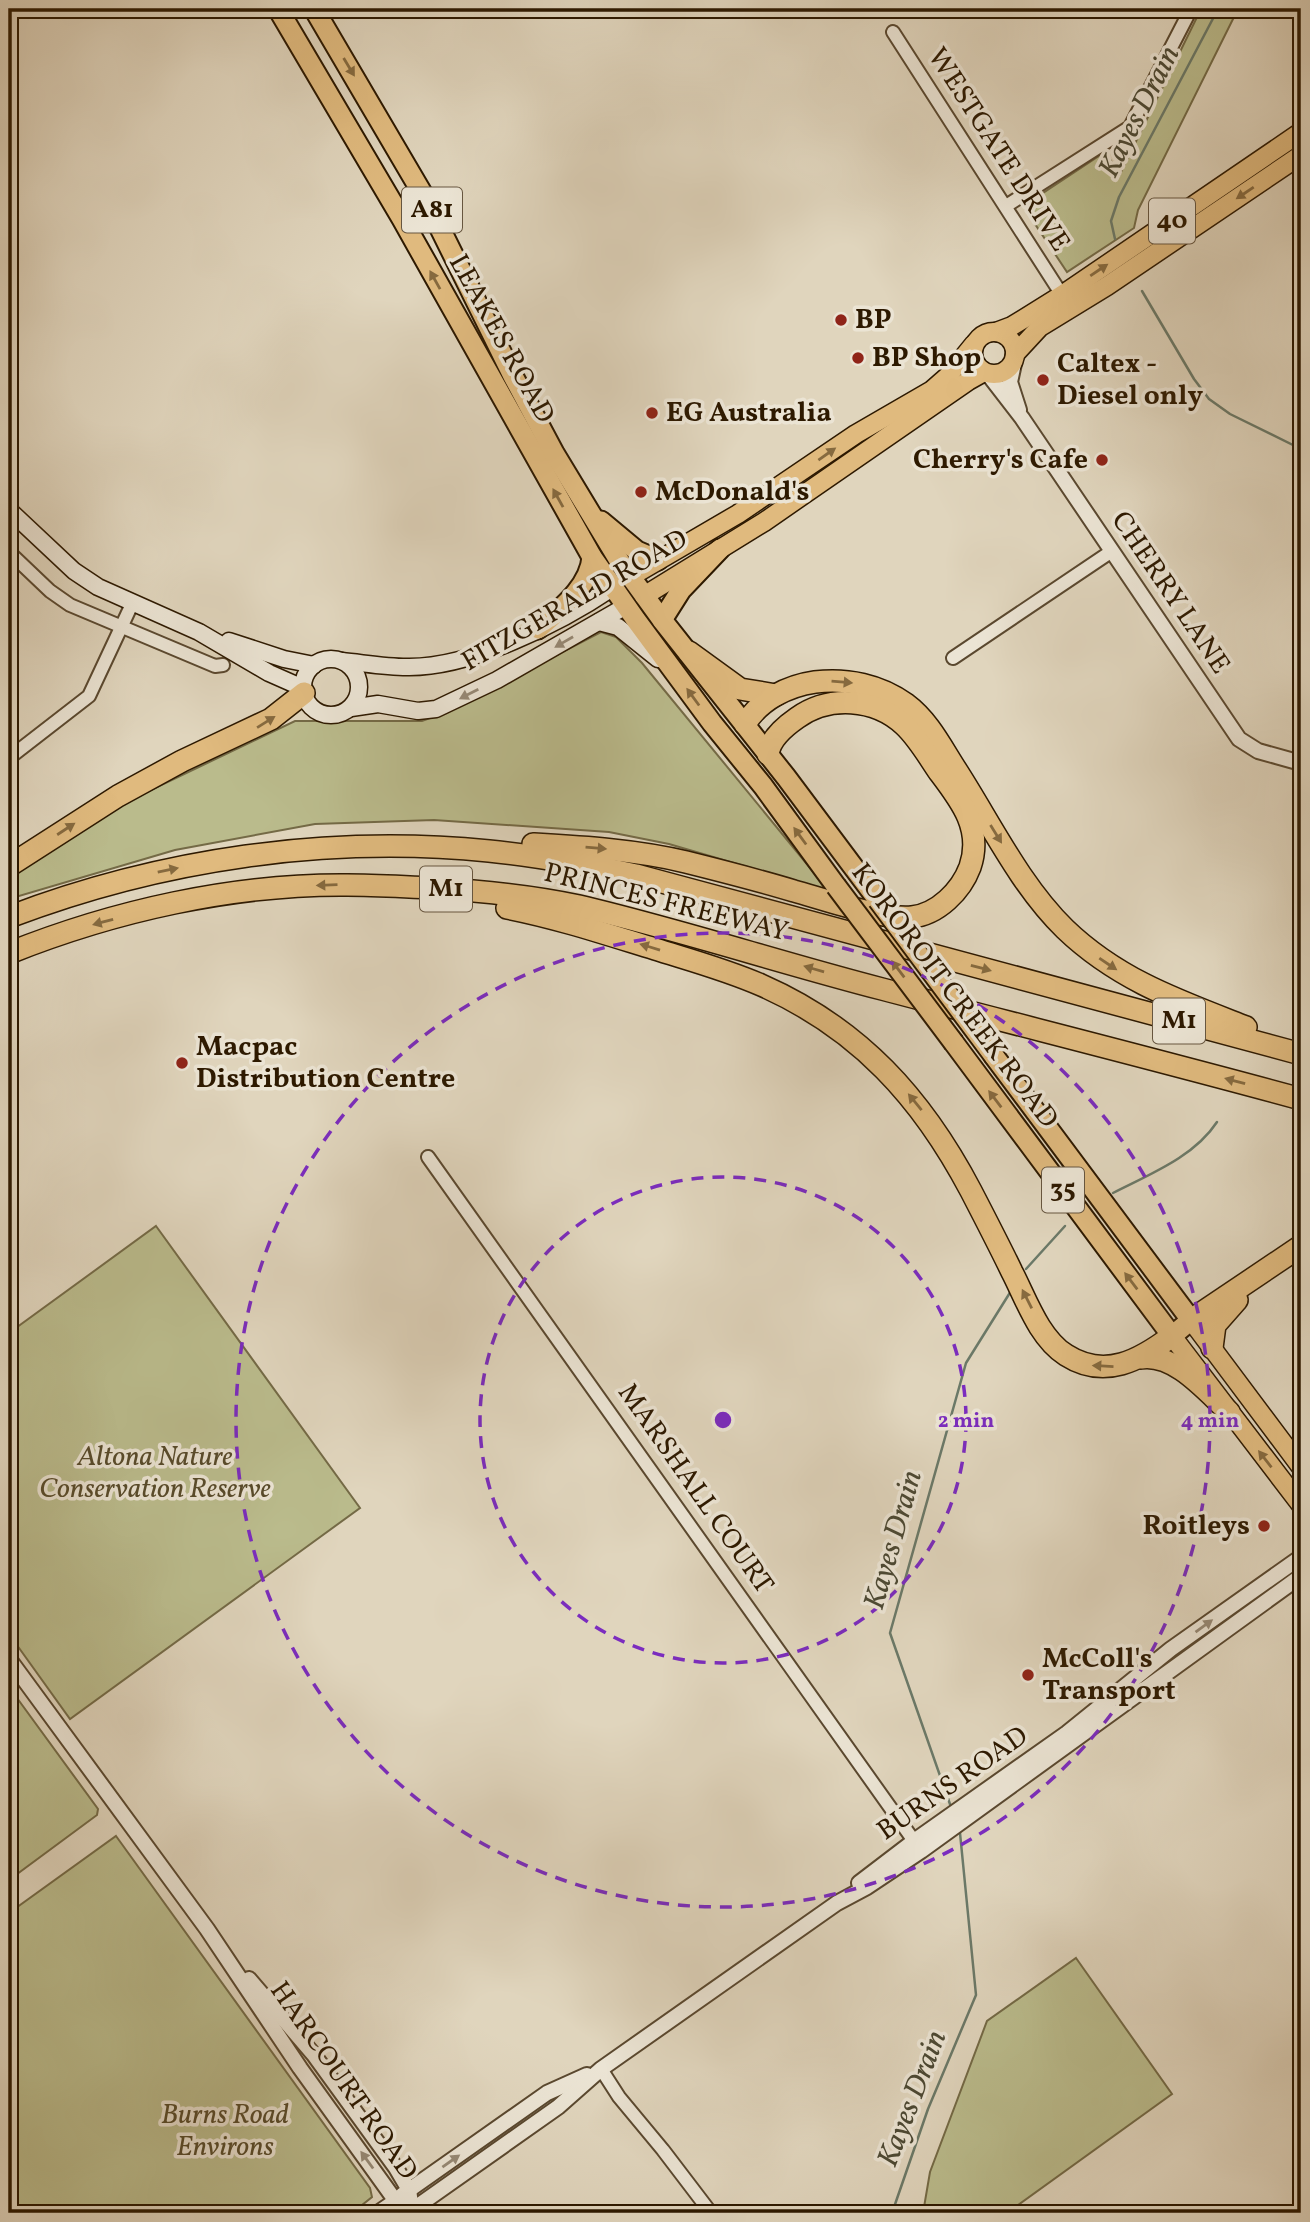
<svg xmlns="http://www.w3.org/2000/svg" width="1310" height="2222" viewBox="0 0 1310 2222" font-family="Vollkorn,serif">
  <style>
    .green { fill: #babb8c; stroke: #746a46; stroke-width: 2 }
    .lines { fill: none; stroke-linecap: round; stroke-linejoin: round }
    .stream { stroke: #6b7968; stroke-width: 2.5 }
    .minor-casing { stroke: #5a482f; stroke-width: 16 }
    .tertiary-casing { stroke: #5a482f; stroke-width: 18 }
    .secondary-casing { stroke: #2d1900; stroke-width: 19 }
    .primary-casing { stroke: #2d1900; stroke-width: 21 }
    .trunk-casing { stroke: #2d1900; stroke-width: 23 }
    .motorway-casing { stroke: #2d1900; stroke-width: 24 }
    .minor { stroke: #ebe4d4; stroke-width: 12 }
    .tertiary { stroke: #ebe4d4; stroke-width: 14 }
    .secondary { stroke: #ebe4d4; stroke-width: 16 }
    .primary { stroke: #e0ba7e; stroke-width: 18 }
    .trunk { stroke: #e0ba7e; stroke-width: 19 }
    .motorway { stroke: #e0ba7e; stroke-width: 21 }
    .trunk-bridge-casing { stroke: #2d1900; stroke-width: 23; stroke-linecap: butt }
    .trunk-bridge { stroke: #e0ba7e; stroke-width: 19 }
    .oneway { fill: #866a3f }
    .oneway2 { fill: #968975 }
    .ring { fill: none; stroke: #7b2cbf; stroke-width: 3.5; stroke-dasharray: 12 9 }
    .poi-dot { fill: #8f2418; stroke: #ebe4d4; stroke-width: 2.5 }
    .labels { text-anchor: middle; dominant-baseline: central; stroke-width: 7; stroke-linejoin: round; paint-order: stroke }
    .shield { fill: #ebe4d4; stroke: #665640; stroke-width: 2 }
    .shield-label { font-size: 26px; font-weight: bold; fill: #2d1900 }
    .street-label { font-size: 28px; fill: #2d1900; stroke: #ebe4d4 }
    .poi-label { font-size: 28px; font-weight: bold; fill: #2d1900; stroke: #ebe4d4; text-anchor: start }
    .park-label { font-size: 28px; font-style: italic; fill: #574a2a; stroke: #ebe4d4 }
    .water-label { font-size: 30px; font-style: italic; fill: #4c4934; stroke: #ebe4d4 }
    .centre { fill: #7b2cbf; stroke: #ebe4d4; stroke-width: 3.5 }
    .ring-label { font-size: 21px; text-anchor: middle; font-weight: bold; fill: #7b2cbf; stroke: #ebe4d4; stroke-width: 7; stroke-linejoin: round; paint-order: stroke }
  </style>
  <rect width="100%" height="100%" fill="#e0d5bd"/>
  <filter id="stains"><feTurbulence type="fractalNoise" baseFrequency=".00286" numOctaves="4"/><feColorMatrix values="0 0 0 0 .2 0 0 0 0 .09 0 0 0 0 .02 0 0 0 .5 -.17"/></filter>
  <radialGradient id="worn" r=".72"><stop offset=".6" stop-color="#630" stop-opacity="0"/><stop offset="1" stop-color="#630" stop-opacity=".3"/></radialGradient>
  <g class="green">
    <polygon points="1201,9 1238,9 1138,210 1134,228 1067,272 1029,215 1034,199 1105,152 1120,174"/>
    <polygon points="601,632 616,637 642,663 829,891 669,844 609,832 434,820 315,824 175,850 9,899 9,880 14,874 130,800 295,721 422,721 449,711"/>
    <polygon points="156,1226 360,1508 70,1719 9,1634 9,1333"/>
    <polygon points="9,1687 98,1809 97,1815 9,1880"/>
    <polygon points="116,1836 370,2188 372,2197 352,2213 12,2213 9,2208 9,1913"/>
    <polygon points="1076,1958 1172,2094 1007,2213 923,2213 930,2172 987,2021"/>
  </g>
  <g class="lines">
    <g class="stream">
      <polyline points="1115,239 1111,221 1119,197 1218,9"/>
      <polyline points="1142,291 1194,379 1209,399 1230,414 1301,449"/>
      <path d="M1113 1193C1150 1174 1194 1157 1217 1122"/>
      <polyline points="1026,1269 1065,1226"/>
      <polyline points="951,1807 890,1633 966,1363 1011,1291"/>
      <polyline points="892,2213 928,2109 976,1995 960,1833"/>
    </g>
    <defs>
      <g id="minor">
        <polyline points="893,32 1062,295"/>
        <polyline points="1006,206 1130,127 1191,9"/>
        <polyline points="9,552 50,591 70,605 215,666 223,665"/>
        <polyline points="953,658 1112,551"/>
        <polyline points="9,758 89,696 132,604"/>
        <polyline points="428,1157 919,1848"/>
        <polyline points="601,2069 619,2097 663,2150 711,2213"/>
        <polyline points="376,2213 395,2200"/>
      </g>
      <g id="tertiary">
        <polyline points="1015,359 1010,382 1019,410"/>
        <polyline points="988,374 1022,418 1239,739 1258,751 1301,763"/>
        <polyline points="9,1659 207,1929 300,2068 395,2200 412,2210"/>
        <polyline points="859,1883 914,1841 1067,1733 1171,1649 1301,1557"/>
        <polyline points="249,1979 314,2055 396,2168 409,2190 412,2210"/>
        <polyline points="402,2195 547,2093 587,2075"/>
        <polyline points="412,2210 558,2107 601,2069 837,1903 867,1887 921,1851 1301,1576"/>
      </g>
      <g id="secondary">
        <polyline points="9,510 74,571 98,587 199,632 269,673 303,688"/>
        <polyline points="599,622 618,627 658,659"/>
        <polyline points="229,641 284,659 314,665"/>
        <circle cx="331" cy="687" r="28"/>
        <path d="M342 661C363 663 385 667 407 667 471 668 560 623 612 588"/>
        <polyline points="351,708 378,704 418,711 436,709 497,680 626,606"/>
      </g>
      <g id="primary">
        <circle cx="994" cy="353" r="21"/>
        <polyline points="996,332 1012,326 1062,295 1301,132"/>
        <polyline points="1015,354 1040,327 1107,286 1301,155"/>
        <polyline points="630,577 738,514 856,434 932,390 948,376 974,344"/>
        <polyline points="644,596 764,522 968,381 984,372"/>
        <polyline points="1191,1320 1301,1467"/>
        <polyline points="1172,1336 1301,1505"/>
      </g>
      <g id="trunk">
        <polyline points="278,9 402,219 592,557 636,620 712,723 763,786 836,886"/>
        <polyline points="314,9 425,198 513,376 554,453 620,562 662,620 786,777 878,900"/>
        <polyline points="601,521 637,551 658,560"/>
        <polyline points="662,620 681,590 720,549"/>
        <path d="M538 629C559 610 590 587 592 557"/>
        <polyline points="954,1043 1172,1336 1191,1320 994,1056"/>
      </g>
      <g id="motorway">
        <polyline points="689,652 740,689 776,695"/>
        <path d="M745 724C760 700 787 686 815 682 847 678 880 685 906 704 929 721 942 748 957 771 991 824 1020 885 1065 929 1118 980 1179 1001 1246 1027"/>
        <path d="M533 844C584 847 636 850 686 862 722 871 758 880 794 891 823 899 883 920 912 917 938 914 961 891 970 867 983 829 961 801 939 772 928 756 918 738 904 725 875 698 829 695 797 718 784 727 770 739 768 754"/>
        <polyline points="9,866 118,796 182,761 271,719 304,693"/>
        <path d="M507 908C558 918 606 934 655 949 690 960 727 970 761 985 859 1028 922 1098 971 1191 985 1218 999 1245 1012 1272 1026 1299 1039 1338 1066 1355 1105 1380 1140 1360 1172 1336"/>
        <path d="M9 917C161 859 327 835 489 851 538 856 587 865 636 875L1301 1054"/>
        <path d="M9 953C114 911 233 884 347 885 376 885 405 887 434 888 482 891 532 896 579 906 681 930 781 963 882 989 1022 1026 1162 1061 1301 1099"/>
        <polyline points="1191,1320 1301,1246"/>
        <polyline points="1212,1348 1215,1325 1237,1300"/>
        <path d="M1141 1358C1175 1353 1206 1391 1229 1412"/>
      </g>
    </defs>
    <use href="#minor" class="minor-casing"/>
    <use href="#tertiary" class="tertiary-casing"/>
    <use href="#secondary" class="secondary-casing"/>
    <use href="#primary" class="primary-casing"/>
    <use href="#trunk" class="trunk-casing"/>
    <use href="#motorway" class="motorway-casing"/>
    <use href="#minor" class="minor"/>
    <use href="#tertiary" class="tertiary"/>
    <use href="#secondary" class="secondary"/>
    <use href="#primary" class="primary"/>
    <use href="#trunk" class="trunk"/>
    <use href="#motorway" class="motorway"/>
    <defs>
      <g id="trunk-bridge">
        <polyline points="836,886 954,1043"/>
        <polyline points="878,900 994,1056"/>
      </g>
    </defs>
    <use href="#trunk-bridge" class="trunk-bridge-casing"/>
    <use href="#trunk-bridge" class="trunk-bridge"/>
  </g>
  <defs><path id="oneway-solid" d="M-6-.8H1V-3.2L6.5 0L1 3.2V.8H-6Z" transform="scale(1.75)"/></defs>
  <g class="oneway">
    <use href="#oneway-solid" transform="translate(349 67) rotate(59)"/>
    <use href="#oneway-solid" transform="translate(1245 193) rotate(146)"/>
    <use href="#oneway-solid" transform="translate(1099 270) rotate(-34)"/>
    <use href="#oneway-solid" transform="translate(435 280) rotate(-119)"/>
    <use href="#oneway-solid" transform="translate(827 454) rotate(-35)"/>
    <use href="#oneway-solid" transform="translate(558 498) rotate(-119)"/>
    <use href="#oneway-solid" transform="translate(842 682) rotate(5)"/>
    <use href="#oneway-solid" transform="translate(693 697) rotate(-126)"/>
    <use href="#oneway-solid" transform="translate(266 722) rotate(-32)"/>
    <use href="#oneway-solid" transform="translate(66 829) rotate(-33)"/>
    <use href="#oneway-solid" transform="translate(996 834) rotate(58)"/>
    <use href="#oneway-solid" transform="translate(800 836) rotate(-126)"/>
    <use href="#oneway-solid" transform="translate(596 848) rotate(5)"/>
    <use href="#oneway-solid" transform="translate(168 870) rotate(-12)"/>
    <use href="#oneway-solid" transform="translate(327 885) rotate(178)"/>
    <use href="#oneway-solid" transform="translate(103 922) rotate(165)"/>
    <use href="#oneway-solid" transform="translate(650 947) rotate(-163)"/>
    <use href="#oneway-solid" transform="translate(1108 964) rotate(34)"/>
    <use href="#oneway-solid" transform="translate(981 968) rotate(15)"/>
    <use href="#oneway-solid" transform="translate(814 969) rotate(-164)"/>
    <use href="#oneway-solid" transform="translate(898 969) rotate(-127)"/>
    <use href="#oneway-solid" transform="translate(1235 1081) rotate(-165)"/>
    <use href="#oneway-solid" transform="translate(995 1099) rotate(-127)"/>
    <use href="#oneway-solid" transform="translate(915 1102) rotate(-129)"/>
    <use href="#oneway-solid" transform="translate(1131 1281) rotate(-127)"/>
    <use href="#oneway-solid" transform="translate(1027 1299) rotate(-117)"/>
    <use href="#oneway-solid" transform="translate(1103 1366) rotate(-177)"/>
    <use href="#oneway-solid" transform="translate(1265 1459) rotate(-128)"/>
  </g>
  <g class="oneway2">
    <use href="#oneway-solid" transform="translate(564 642) rotate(150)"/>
    <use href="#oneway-solid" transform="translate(469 694) rotate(153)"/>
    <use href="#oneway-solid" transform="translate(1204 1626) rotate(-36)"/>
    <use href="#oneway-solid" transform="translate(367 2160) rotate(-126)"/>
    <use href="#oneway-solid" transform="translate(451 2161) rotate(-35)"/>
  </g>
  <g class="ring">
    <circle cx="723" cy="1420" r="243"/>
    <circle cx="723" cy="1420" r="487"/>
  </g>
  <g class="poi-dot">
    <circle cx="841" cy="320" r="7"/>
    <circle cx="858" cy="358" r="7"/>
    <circle cx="1043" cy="380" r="7"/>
    <circle cx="652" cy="413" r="7"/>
    <circle cx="1102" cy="460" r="7"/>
    <circle cx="641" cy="492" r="7"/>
    <circle cx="182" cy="1063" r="7"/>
    <circle cx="1264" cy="1526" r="7"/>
    <circle cx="1028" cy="1675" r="7"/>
  </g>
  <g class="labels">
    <g class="shield">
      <rect x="402" y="187.5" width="60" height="45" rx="5"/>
      <rect x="1149" y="198.5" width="46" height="45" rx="5"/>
      <rect x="420" y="866.5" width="52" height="45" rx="5"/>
      <rect x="1153" y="998.5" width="52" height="45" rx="5"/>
      <rect x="1042" y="1167.5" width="42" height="45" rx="5"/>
    </g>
    <g class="shield-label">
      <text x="432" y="210">A81</text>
      <text x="1172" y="221">40</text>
      <text x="446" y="889">M1</text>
      <text x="1179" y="1021">M1</text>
      <text x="1063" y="1190">35</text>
    </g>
    <g class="street-label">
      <text transform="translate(998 150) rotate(57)">WESTGATE DRIVE</text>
      <text transform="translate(501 339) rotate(61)">LEAKES ROAD</text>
      <text transform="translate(1170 593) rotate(56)">CHERRY LANE</text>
      <text transform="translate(575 601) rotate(-30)">FITZGERALD ROAD</text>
      <text transform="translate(666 903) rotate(14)">PRINCES FREEWAY</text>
      <text transform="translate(954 996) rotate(53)">KOROROIT CREEK ROAD</text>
      <text transform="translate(695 1489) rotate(55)">MARSHALL COURT</text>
      <text transform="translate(953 1784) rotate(-35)">BURNS ROAD</text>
      <text transform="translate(343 2081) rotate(55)">HARCOURT ROAD</text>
    </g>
    <g class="poi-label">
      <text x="855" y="320">BP</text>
      <text x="872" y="358">BP Shop</text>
      <text x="1057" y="364">Caltex -<tspan x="1057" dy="32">Diesel only</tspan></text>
      <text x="666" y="413">EG Australia</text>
      <text x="1088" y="460" text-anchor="end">Cherry's Cafe</text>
      <text x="655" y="492">McDonald's</text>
      <text x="196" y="1047">Macpac<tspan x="196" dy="32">Distribution Centre</tspan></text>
      <text x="1250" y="1526" text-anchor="end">Roitleys</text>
      <text x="1042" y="1659">McColl's<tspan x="1042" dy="32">Transport</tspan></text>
    </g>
    <g class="park-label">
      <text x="155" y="1457">Altona Nature<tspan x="155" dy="32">Conservation Reserve</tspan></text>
      <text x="225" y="2115">Burns Road<tspan x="225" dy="32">Environs</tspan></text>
    </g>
    <g class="water-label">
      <text transform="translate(1140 112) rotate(-63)">Kayes Drain</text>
      <text transform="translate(894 1540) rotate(-74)">Kayes Drain</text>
      <text transform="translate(913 2099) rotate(-69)">Kayes Drain</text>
    </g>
  </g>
  <circle cx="723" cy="1420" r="10" class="centre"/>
  <g class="ring-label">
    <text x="966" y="1427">2 min</text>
    <text x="1210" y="1427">4 min</text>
  </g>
  <rect width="1310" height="2222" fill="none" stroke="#e0d5bd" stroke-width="35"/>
  <rect x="10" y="10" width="1289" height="2201" fill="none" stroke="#2d1900" stroke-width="3.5"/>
  <rect x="18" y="18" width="1275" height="2187" fill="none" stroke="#2d1900" stroke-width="2"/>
  <rect width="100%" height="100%" filter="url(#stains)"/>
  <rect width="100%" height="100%" fill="url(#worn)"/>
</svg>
